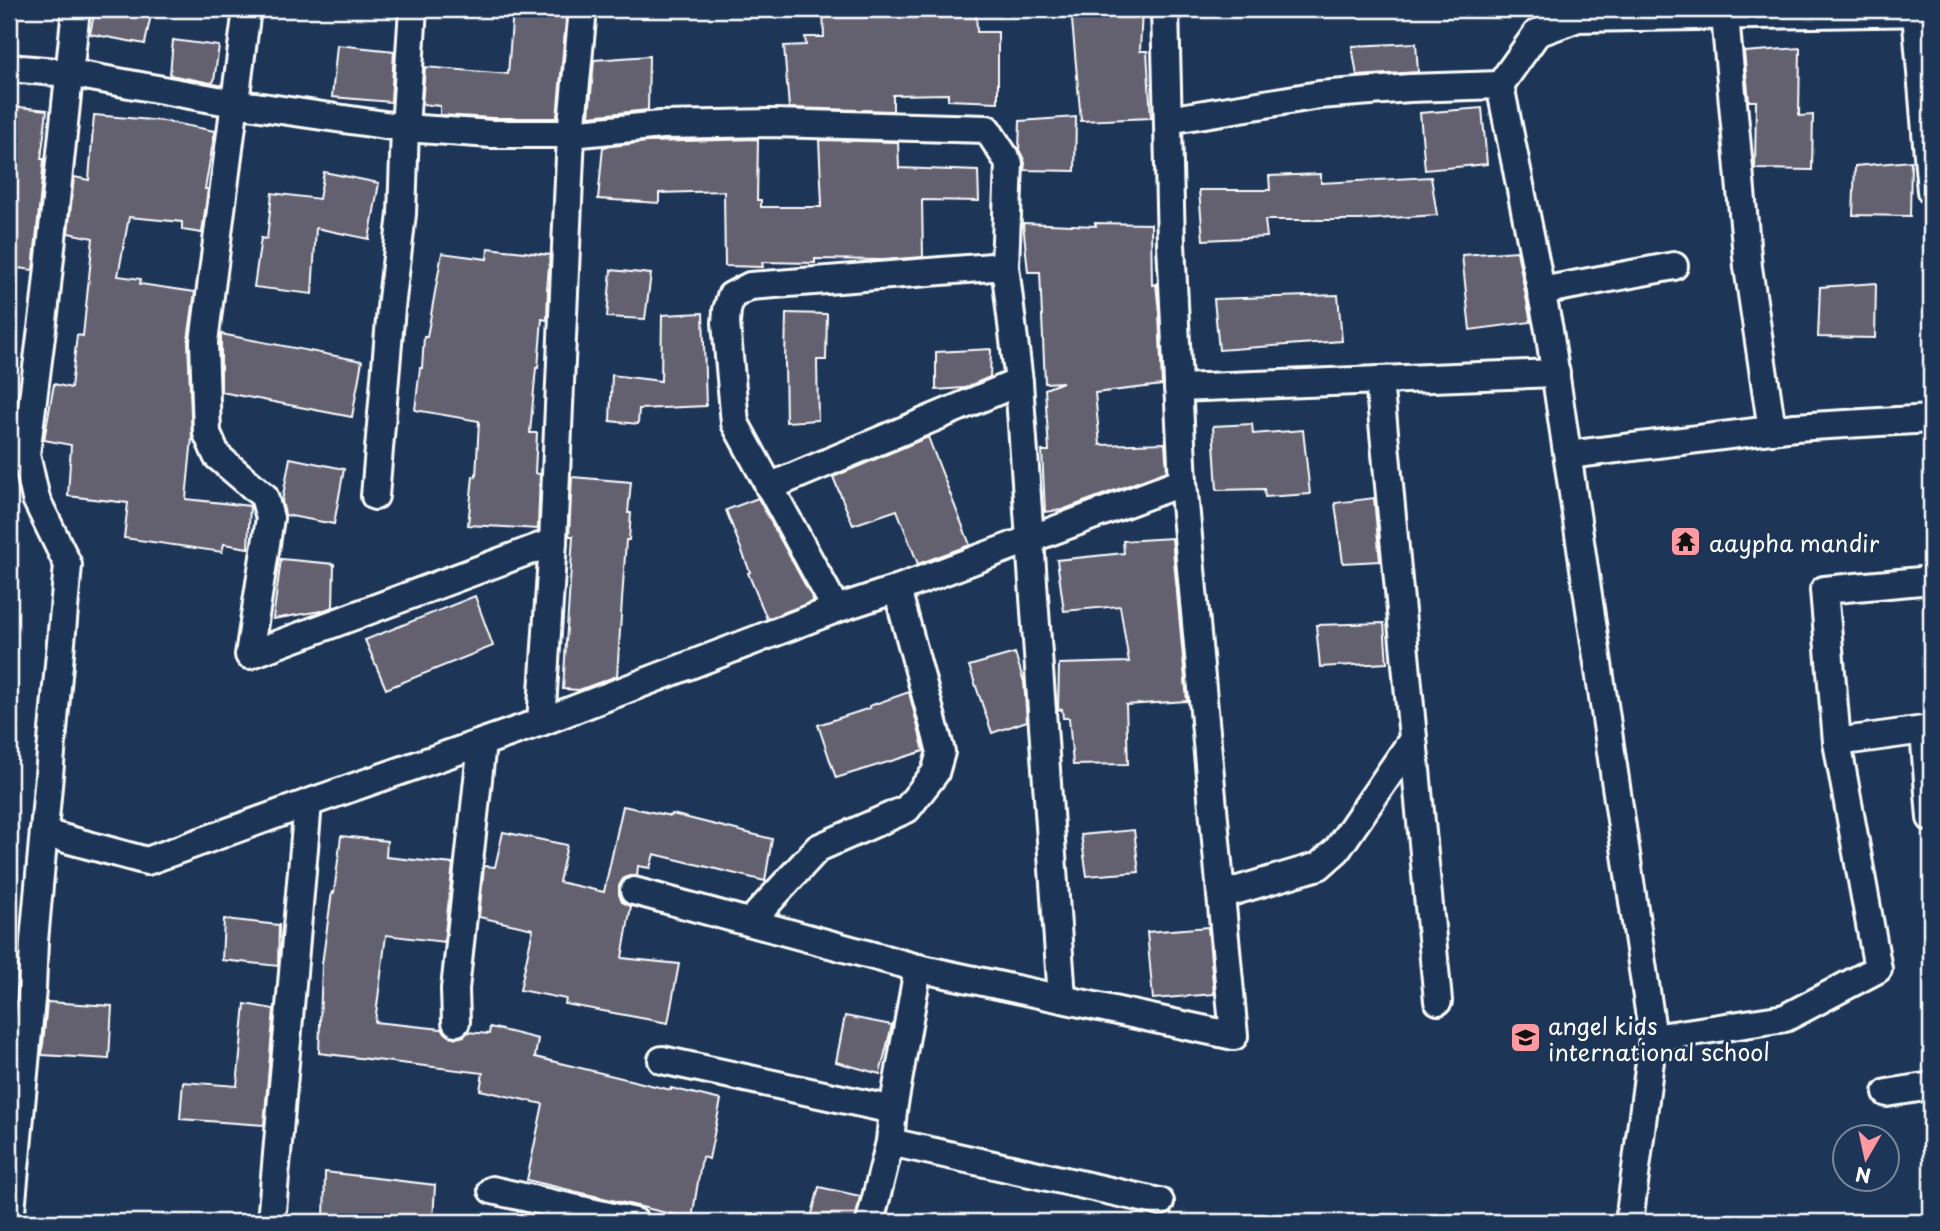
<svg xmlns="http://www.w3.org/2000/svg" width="1940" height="1231" viewBox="0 0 1940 1231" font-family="'Playpen Sans',sans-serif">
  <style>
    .building { fill: #646070; stroke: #fff; stroke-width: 2 }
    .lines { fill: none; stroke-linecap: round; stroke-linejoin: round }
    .street-casing { stroke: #fff; stroke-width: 32 }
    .street { stroke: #1d3557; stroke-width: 26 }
    .labels { text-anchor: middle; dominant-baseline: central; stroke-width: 6; stroke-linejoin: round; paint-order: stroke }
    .poi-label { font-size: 23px; fill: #fff; stroke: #1d3557; text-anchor: start }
  </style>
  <rect width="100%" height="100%" fill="#1d3557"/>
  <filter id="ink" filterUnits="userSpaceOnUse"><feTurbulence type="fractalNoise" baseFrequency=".0143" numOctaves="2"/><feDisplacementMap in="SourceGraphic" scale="14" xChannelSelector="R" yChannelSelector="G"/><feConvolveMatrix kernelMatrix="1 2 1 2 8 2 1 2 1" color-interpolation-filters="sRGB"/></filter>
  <g filter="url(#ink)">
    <g class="building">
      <polygon points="95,9 152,9 145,44 90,34"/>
      <polygon points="513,9 567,9 557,118 493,118 440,115 440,106 422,104 425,67 508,74"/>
      <polygon points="823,9 976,9 977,32 998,32 998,102 948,100 948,94 893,95 893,111 789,108 784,46 806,45 805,37 824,37"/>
      <polygon points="1071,9 1142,9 1140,51 1147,51 1151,118 1081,121"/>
      <polygon points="173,40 219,46 214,81 211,83 170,75"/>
      <polygon points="1416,43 1418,72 1357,76 1352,46"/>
      <polygon points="337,45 394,51 391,102 332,97"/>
      <polygon points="1800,48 1799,116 1813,115 1812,170 1755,169 1756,101 1749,101 1744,52"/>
      <polygon points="649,56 648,110 589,116 594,60"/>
      <polygon points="9,106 47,110 41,159 44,159 33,270 9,267"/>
      <polygon points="1482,108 1487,164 1425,170 1420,113"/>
      <polygon points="94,115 163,121 215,131 205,189 208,189 202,233 182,230 182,222 129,217 118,276 141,279 140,284 195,292 188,340 192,438 186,499 250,506 248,548 224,544 222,552 124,538 128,503 68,496 71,445 44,440 54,384 71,388 77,335 83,336 93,238 68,233 74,177 89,180"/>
      <polygon points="1076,117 1075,171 1024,170 1025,163 1019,150 1020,121"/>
      <polygon points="758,139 757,200 761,200 761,207 821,207 821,203 822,203 819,140 898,142 899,168 978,171 979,201 922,200 923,257 883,260 815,259 815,263 762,262 763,267 725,266 724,191 659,193 659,203 598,199 603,147 648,142"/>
      <polygon points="1911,161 1910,216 1853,215 1855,166"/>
      <polygon points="324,172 379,183 369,239 316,228 312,294 254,287 261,238 267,239 272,193 319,199"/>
      <polygon points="1321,174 1321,183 1431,177 1437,215 1360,220 1265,220 1267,237 1203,240 1199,190 1270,190 1269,176"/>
      <polygon points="1023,223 1096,226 1095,223 1151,224 1152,285 1156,284 1159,312 1162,385 1095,393 1100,445 1165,443 1167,471 1062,510 1045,512 1042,451 1049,451 1045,389 1063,382 1045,383 1040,272 1028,272"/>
      <polygon points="488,248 550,255 547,289 548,289 547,320 542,319 538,368 536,368 530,433 537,433 535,473 540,474 538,529 468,525 473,476 476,477 479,421 415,410 420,368 422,368 424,337 427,337 442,253 487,259"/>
      <polygon points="1517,251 1531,322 1470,330 1462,255"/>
      <polygon points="611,270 651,274 645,319 607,317"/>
      <polygon points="1876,283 1875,338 1818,337 1820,287"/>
      <polygon points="1338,295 1342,341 1219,350 1214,299"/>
      <polygon points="703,313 706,406 639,409 638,424 610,421 612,375 661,381 662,315"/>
      <polygon points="786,313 827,314 826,360 817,360 818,420 786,422 785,363"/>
      <polygon points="221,334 362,361 352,417 221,392"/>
      <polygon points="991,349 990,377 964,388 936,390 936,352"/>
      <polygon points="1252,424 1253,434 1303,430 1310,494 1265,497 1264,489 1217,490 1213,426"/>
      <polygon points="928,437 970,545 918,564 897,510 853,525 833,477"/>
      <polygon points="290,458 344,469 334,524 285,515 282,501"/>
      <polygon points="572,477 631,482 628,513 631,513 629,540 626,540 617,676 579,690 563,689 573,536 569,536"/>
      <polygon points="758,498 814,601 767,619 748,573 750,572 726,510"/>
      <polygon points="1374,498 1380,561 1343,563 1335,503"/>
      <polygon points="1172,538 1187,701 1126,705 1128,764 1073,765 1069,718 1063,718 1062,709 1058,710 1059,664 1129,662 1120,606 1064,611 1057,560 1124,553 1123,541"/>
      <polygon points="281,559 334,564 333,607 321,611 273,619"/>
      <polygon points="475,596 493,646 386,689 365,640"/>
      <polygon points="1384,623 1387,663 1320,667 1316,625"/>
      <polygon points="1015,653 1024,682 1027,721 992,733 969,666"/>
      <polygon points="909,692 924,751 836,778 818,725 870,708 869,706"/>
      <polygon points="623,806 671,816 672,814 772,839 765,881 654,854 650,868 638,866 637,876 629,876 623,879 619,886 619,894 622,902 631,906 622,958 679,964 668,1023 565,1004 566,999 520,990 533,929 479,917 484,866 495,867 503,832 567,845 559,882 604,892"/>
      <polygon points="1134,830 1139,872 1087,876 1081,835"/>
      <polygon points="341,836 387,841 386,857 453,864 444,942 386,935 375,1022 442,1029 448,1035 456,1038 464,1036 468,1032 489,1034 490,1027 538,1039 535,1057 671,1090 671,1088 721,1100 709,1159 702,1157 692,1219 527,1180 543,1104 480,1090 483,1073 319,1053 322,964 332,892 334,893"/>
      <polygon points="224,919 279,925 278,966 222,960"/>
      <polygon points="1208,927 1214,994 1153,999 1147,932"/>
      <polygon points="47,1002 112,1006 109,1059 42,1055"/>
      <polygon points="245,1004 274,1009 264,1125 180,1119 183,1082 237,1086"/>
      <polygon points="845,1016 892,1025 880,1074 836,1062"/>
      <polygon points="325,1172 435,1185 433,1222 324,1222"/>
      <polygon points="819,1187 860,1196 855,1222 810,1222"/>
    </g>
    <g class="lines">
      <defs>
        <g id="street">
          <polyline points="247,9 204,342 207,433 217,456 264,496 270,518 249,655 553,542"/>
          <polyline points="1916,13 1931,191"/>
          <polyline points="1725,16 1748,267 1772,430"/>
          <polyline points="9,68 69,73 234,103 405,128 492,134 571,134 661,125 773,123 987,129 1009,163 1005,266 1019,382 1062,998"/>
          <polyline points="1168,120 1319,95 1410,88 1500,85"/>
          <polyline points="1541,291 1674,266"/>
          <polyline points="1379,380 1438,1001"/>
          <polyline points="1178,388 1556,373"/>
          <polyline points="1568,455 1795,427 1931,419"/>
          <polyline points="769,487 1019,382"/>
          <polyline points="375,496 391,308 402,214 405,128 413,9"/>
          <polyline points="1931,580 1824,590 1837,742 1931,729"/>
          <polyline points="836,609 735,423 726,323 727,310 731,296 750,286 1005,266"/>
          <polyline points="541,722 553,542 571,134 583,9"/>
          <polyline points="1924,731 1931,818"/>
          <polyline points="44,833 147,861 308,803 541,722 836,609 897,589 1183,482"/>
          <polyline points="634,891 918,968"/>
          <polyline points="1221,895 1319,866 1337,850 1413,739"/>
          <polyline points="750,922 818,848 907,809 935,773 941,752 897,589"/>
          <polyline points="456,1022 455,989 482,743"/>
          <polyline points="1653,1038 1785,1018 1878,969 1837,742"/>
          <polyline points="662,1060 893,1110"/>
          <polyline points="1887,1093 1931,1086"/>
          <polyline points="890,1142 1160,1202"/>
          <polyline points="492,1190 635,1222"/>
          <polyline points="10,1222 32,989 34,941 68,565 36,499 26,454 45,305 76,9"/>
          <polyline points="271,1222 308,803"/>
          <polyline points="870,1222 890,1142 893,1110 918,968 1234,1036 1183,482 1171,244 1165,9"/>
          <polyline points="1629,1222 1653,1038 1549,330 1500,85 1537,33 1578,18 1931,12"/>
        </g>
      </defs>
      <use href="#street" class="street-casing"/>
      <use href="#street" class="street"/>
    </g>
  </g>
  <defs>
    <symbol id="temple-square" viewBox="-11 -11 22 22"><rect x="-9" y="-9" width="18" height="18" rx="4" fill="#ff9aa2" stroke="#1d3557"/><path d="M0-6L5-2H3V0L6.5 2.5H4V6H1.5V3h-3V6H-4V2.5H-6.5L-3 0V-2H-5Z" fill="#111"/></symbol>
    <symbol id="school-square" viewBox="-11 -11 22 22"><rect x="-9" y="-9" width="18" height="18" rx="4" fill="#ff9aa2" stroke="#1d3557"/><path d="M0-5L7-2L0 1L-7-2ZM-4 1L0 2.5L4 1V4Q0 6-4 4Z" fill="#111"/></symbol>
  </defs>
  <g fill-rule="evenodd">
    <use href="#temple-square" x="1668" y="524" width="35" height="35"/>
    <use href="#school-square" x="1508" y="1020" width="35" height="35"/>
  </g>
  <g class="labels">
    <g class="poi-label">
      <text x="1709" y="542">aaypha mandir</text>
      <text x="1548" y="1025">angel kids<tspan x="1548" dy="26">international school</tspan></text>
    </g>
  </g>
  <rect width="1940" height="1231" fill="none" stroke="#1d3557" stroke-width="35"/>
  <rect x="18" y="18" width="1905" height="1196" fill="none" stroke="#fff" stroke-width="2.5" filter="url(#ink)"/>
  <g transform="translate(1866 1158) rotate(189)"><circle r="33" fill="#1d3557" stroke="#77869a" stroke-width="2"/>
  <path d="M0-5L12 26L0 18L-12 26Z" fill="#ff9aa2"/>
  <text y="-10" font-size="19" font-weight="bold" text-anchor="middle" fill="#ffffff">N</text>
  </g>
</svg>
